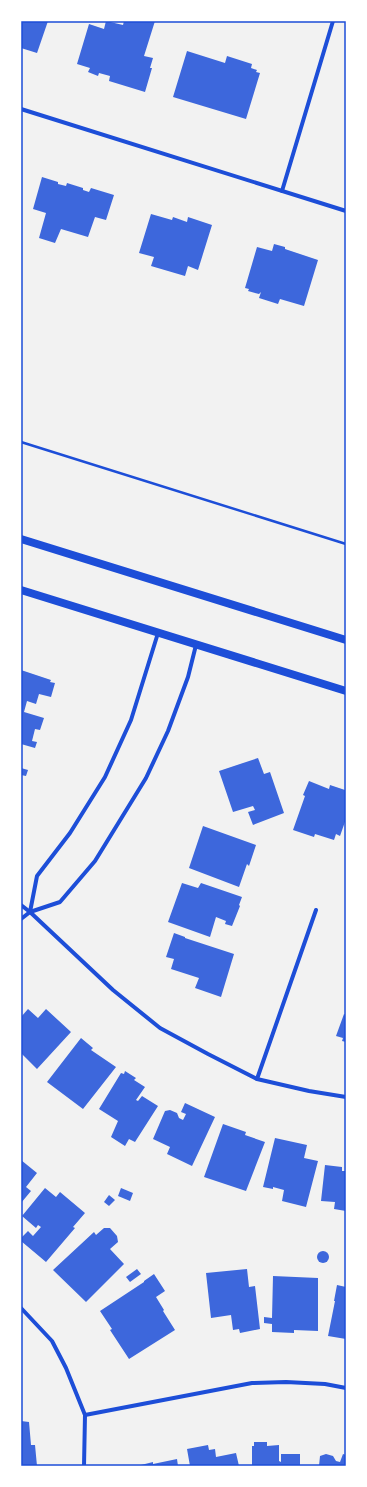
<svg xmlns="http://www.w3.org/2000/svg" width="367" height="1487" viewBox="0 0 367 1487" font-family="'Source Sans 3',sans-serif">
  <style>
    .building { fill: #3d67dc }
    .lines { fill: none; stroke-linecap: round; stroke-linejoin: round }
    .path { stroke: #1d4ed8; stroke-width: 2.5 }
    .minor { stroke: #1d4ed8; stroke-width: 4 }
    .secondary { stroke: #1d4ed8; stroke-width: 8 }
    .neatline { fill: none; stroke: #1d4ed8; stroke-width: 1.5 }
  </style>
  <rect width="100%" height="100%" fill="#f2f2f2"/>
  <g class="building">
    <polygon points="21,21 48,21 37,53 21,48"/>
    <polygon points="106,21 123,25 124,21 155,21 144,56 153,58 150,68 152,68 145,92 109,81 110,76 99,73 98,76 88,72 90,68 77,64 89,24 104,29"/>
    <polygon points="187,51 225,63 227,56 252,64 251,68 257,70 256,72 260,73 246,119 173,97"/>
    <polygon points="42,177 58,182 58,184 66,186 67,183 83,188 83,190 89,192 91,188 114,195 106,220 95,217 88,237 61,229 55,243 39,238 46,213 33,209"/>
    <polygon points="151,214 172,220 173,217 187,222 188,217 212,225 198,270 188,266 185,276 151,266 154,257 139,253"/>
    <polygon points="274,244 285,247 285,249 318,260 304,306 280,299 278,304 259,298 261,292 259,294 248,291 249,289 245,288 257,247 272,251"/>
    <polygon points="21,670 51,680 50,682 55,683 51,697 39,694 36,704 27,701 24,712 44,718 40,730 35,729 32,741 37,742 35,748 21,744"/>
    <polygon points="258,758 264,774 270,772 284,813 253,825 248,812 255,810 253,806 233,812 219,771"/>
    <polygon points="21,768 28,770 26,776 21,775"/>
    <polygon points="309,781 329,789 330,785 345,790 346,787 346,819 340,836 336,834 334,840 315,834 314,837 293,830 305,796 303,795"/>
    <polygon points="203,826 256,845 249,866 247,864 239,887 189,868"/>
    <polygon points="182,883 198,888 201,883 242,897 239,905 240,906 232,926 225,924 226,921 216,917 210,937 168,922"/>
    <polygon points="174,933 185,937 185,938 234,954 221,997 195,988 199,978 171,969 174,959 166,957"/>
    <polygon points="28,1009 38,1018 46,1009 71,1032 37,1069 22,1054 21,1056 21,1017"/>
    <polygon points="344,1014 346,1015 346,1042 342,1041 343,1038 336,1036"/>
    <polygon points="81,1038 93,1048 91,1050 116,1067 83,1109 47,1082"/>
    <polygon points="125,1071 136,1078 134,1080 145,1087 136,1100 138,1101 142,1096 158,1106 135,1142 129,1139 125,1146 111,1137 118,1121 99,1109 121,1073 124,1074"/>
    <polygon points="185,1103 215,1117 192,1166 167,1154 170,1147 153,1139 165,1111 170,1110 177,1113 179,1118 183,1120 186,1114 181,1112"/>
    <polygon points="223,1124 246,1132 245,1135 265,1142 246,1191 204,1177"/>
    <polygon points="275,1138 307,1145 304,1158 318,1161 306,1207 282,1201 284,1190 273,1187 273,1189 263,1187"/>
    <polygon points="21,1160 37,1173 26,1187 31,1191 21,1203"/>
    <polygon points="325,1165 342,1167 342,1171 346,1171 346,1211 334,1209 335,1202 321,1201"/>
    <polygon points="45,1188 56,1197 60,1192 85,1213 73,1227 75,1228 46,1262 21,1241 21,1238 28,1231 33,1236 41,1227 38,1225 36,1228 22,1216"/>
    <polygon points="121,1188 133,1193 130,1201 118,1196"/>
    <polygon points="109,1195 115,1200 109,1206 104,1202"/>
    <polygon points="104,1228 110,1228 117,1236 118,1242 110,1249 124,1264 86,1302 53,1270 94,1232 96,1235"/>
    <circle cx="323" cy="1257" r="6"/>
    <polygon points="137,1269 141,1274 130,1282 126,1277"/>
    <polygon points="247,1269 249,1287 255,1286 260,1329 240,1333 239,1329 233,1330 231,1315 211,1318 206,1273"/>
    <polygon points="154,1274 165,1291 156,1297 164,1310 163,1311 175,1330 129,1359 110,1330 112,1329 100,1311 144,1282 144,1281"/>
    <polygon points="273,1276 318,1278 318,1331 294,1330 294,1333 272,1332 272,1324 264,1323 264,1317 272,1318"/>
    <polygon points="337,1285 346,1287 346,1339 328,1336 335,1301 334,1301"/>
    <polygon points="21,1421 29,1422 31,1445 35,1445 37,1466 21,1466"/>
    <polygon points="254,1442 267,1442 267,1446 279,1445 279,1461 281,1462 281,1454 300,1454 300,1466 252,1466 252,1446 254,1446"/>
    <polygon points="208,1445 209,1450 215,1449 216,1457 236,1453 239,1466 190,1466 187,1449"/>
    <polygon points="326,1454 333,1456 336,1461 340,1462 343,1454 346,1455 346,1466 319,1466 320,1456"/>
    <polygon points="177,1459 178,1466 137,1466 153,1462 153,1464"/>
  </g>
  <g class="lines">
    <polyline class="path" points="21,442 346,544"/>
    <g class="minor">
      <polyline points="21,109 346,211"/>
      <polyline points="282,191 333,21"/>
      <polyline points="21,905 30,912 113,990 160,1028 208,1054 257,1079 309,1091 346,1097"/>
      <polyline points="30,912 37,876 70,833 105,777 131,720 158,633"/>
      <polyline points="21,919 30,912 60,902 95,861 146,778 168,731 188,677 196,645"/>
      <polyline points="257,1079 316,910"/>
      <polyline points="21,1308 52,1341 66,1368 85,1415 84,1466"/>
      <polyline points="85,1415 252,1383 286,1382 325,1384 346,1388"/>
    </g>
    <g class="secondary">
      <polyline points="21,539 346,640"/>
      <polyline points="21,590 346,691"/>
    </g>
  </g>
  <rect width="367" height="1487" fill="none" stroke="#ffffff" stroke-width="44"/>
  <rect x="22" y="22" width="323" height="1443" class="neatline"/>
</svg>
